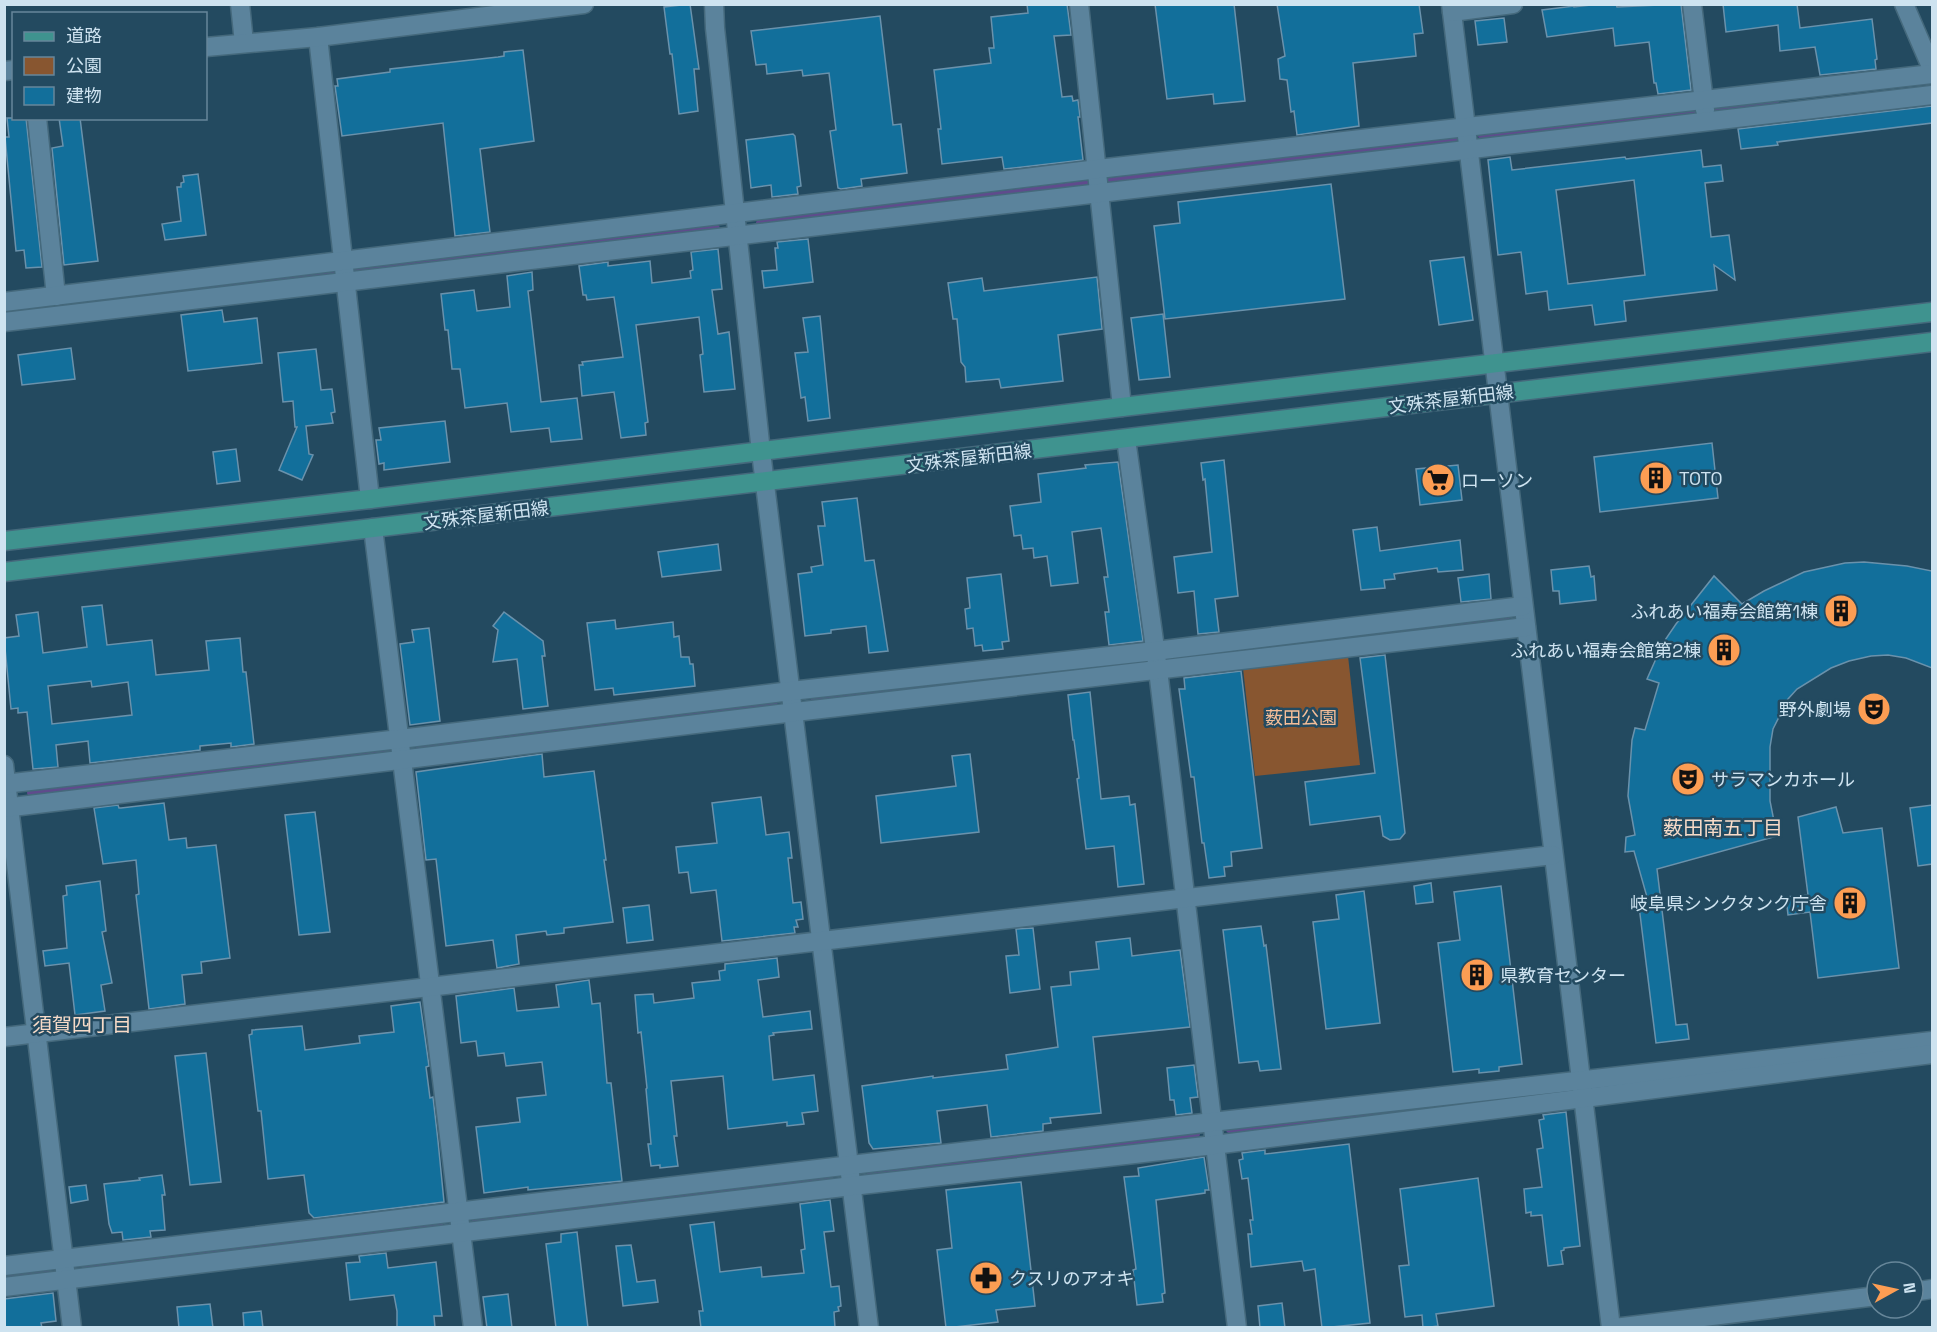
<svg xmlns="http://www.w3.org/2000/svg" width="1937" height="1332" viewBox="0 0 1937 1332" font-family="'Space Grotesk','Noto Sans JP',sans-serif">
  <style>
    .green { fill: #885630 }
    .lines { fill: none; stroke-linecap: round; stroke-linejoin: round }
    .stream { stroke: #5f4b8c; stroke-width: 6 }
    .building { fill: #126f9b; stroke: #6a92ac; stroke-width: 1.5; fill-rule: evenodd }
    .minor-casing { stroke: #45697c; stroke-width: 21 }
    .major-casing { stroke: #45697c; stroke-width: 21 }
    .minor { stroke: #5b839c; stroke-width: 18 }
    .major { stroke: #3f938f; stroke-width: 18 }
    .labels { text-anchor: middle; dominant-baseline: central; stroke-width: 5; stroke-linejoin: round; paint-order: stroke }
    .street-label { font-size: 18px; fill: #cee3f0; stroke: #234a60 }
    .poi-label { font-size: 18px; fill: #cee3f0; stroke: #234a60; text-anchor: start }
    .park-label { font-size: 18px; fill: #f5be98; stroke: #234a60 }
    .neighbourhood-label { font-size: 20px; fill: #f7dbc8; stroke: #234a60 }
  </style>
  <rect width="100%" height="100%" fill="#234a60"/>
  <polygon class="green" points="1348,656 1360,765 1255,776 1243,668"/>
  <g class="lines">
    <g class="stream">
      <polyline points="1713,108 1776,101"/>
      <polyline points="1481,136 1696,110"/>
      <polyline points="1108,181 1458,140"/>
      <polyline points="759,223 1091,183"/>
      <polyline points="355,270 717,228"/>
      <polyline points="4,311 337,272"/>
      <polyline points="1198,655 1507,617"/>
      <polyline points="814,700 1118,664"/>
      <polyline points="419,747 775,705"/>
      <polyline points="30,793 387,751"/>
      <polyline points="1229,1130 1566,1091"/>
      <polyline points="870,1173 1197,1134"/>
      <polyline points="475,1221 830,1178"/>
      <polyline points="85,1267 440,1225"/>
      <polyline points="4,1277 46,1272"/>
    </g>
  </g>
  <g class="building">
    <polygon points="690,4 699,69 694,69 698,111 679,114 672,54 670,54 664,7"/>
    <polygon points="1027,4 1067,4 1071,35 1054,36 1062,97 1072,96 1073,101 1078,100 1080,117 1078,117 1083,160 1004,169 1002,157 942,164 938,129 941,129 934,70 991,63 989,48 994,48 991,17 1028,13"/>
    <polygon points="1155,4 1234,4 1245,101 1214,104 1213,94 1167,99"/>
    <polygon points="1277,4 1419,4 1423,33 1414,34 1416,56 1353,63 1359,126 1297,135 1294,111 1291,112 1287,80 1280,79 1278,59 1285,56"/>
    <polygon points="1600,4 1616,4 1617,7 1681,4 1691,90 1658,94 1656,83 1654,83 1649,42 1615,46 1613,28 1547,37 1542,10 1574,6 1574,7"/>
    <polygon points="1723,4 1797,4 1800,28 1872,19 1877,59 1875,60 1876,69 1820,75 1815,47 1780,51 1778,25 1726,32"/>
    <polygon points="880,16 893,125 901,124 907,173 861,179 862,186 841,189 838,188 830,131 836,130 829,73 803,76 802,70 767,74 766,64 756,65 751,31"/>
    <polygon points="1504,18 1507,42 1478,45 1475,21"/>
    <polygon points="523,50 534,141 480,149 490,232 455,236 443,123 342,136 335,86 338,86 337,79 390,72 390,69 498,57 504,56 504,52"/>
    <polygon points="1932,106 1932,123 1777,142 1778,145 1741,149 1738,129"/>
    <polygon points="7,118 26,118 42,267 26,268 24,250 16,251 5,137 9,137"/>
    <polygon points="59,118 80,118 98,261 64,265 52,148 63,146"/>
    <polygon points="793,134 795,136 801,186 797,187 798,194 772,197 771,185 751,188 746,140"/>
    <path d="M1701 150 1703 167 1721 165 1723 181 1705 183 1711 237 1729 235 1735 280 1714 265 1717 290 1624 301 1626 321 1595 325 1592 305 1549 310 1547 291 1526 294 1521 252 1498 255 1488 160 1510 157 1512 170 1625 157 1626 159ZM1634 180 1645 275 1568 284 1556 190Z"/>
    <polygon points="198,174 206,235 165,240 162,224 181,221 177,187 181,187 181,183 184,182 183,176"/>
    <polygon points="1331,184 1345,299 1165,319 1154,226 1180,223 1178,202"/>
    <polygon points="808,239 813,282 764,288 762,271 777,270 775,248 778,248 777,242"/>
    <polygon points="718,249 722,289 712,290 718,334 729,332 735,389 704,392 700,355 703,354 699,317 636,325 648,422 645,423 646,435 621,438 614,392 582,396 579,365 583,365 582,362 623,357 614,297 587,300 586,295 583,295 579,266 608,262 608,266 650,261 652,283 691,278 690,271 693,270 691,252"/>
    <polygon points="1464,257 1473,320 1439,325 1430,261"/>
    <polygon points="532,272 533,290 528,291 541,402 577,398 582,439 551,442 549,428 511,432 507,403 465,408 460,369 452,369 448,330 445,330 441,294 474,290 477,311 510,307 507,276"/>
    <polygon points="1097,277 1102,329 1058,335 1063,381 1001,388 999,379 966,382 965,367 961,362 957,319 953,319 948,283 982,278 984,291"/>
    <polygon points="222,310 224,322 257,318 262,363 188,371 181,315"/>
    <polygon points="1163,314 1170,377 1139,380 1131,318"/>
    <polygon points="820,316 830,418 808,421 805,397 801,398 795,353 808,352 803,318"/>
    <polygon points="71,348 75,379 22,385 18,355"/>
    <polygon points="316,349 321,390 332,389 335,412 331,413 333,423 306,426 309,454 313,455 302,480 279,470 297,427 295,427 293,401 283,402 278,353"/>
    <polygon points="445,421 450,462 384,470 384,463 379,464 376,440 381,440 379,428"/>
    <polygon points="1712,443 1718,498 1600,512 1594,457"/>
    <polygon points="236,449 240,481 217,484 213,452"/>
    <polygon points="1224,460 1238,596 1215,599 1219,632 1198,634 1194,591 1178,593 1174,557 1212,552 1205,479 1203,480 1201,463"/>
    <polygon points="1118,462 1143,641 1109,645 1105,612 1109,612 1104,577 1108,577 1101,528 1072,532 1078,583 1051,586 1047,556 1034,558 1033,548 1023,549 1021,535 1014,536 1010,506 1041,502 1038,474 1086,468 1085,465"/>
    <polygon points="1458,465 1462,500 1420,505 1416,469"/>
    <polygon points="857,498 865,561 874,560 888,651 869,653 866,626 831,630 831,633 805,636 798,574 812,572 811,567 823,565 818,526 825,526 822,502"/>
    <polygon points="1377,527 1380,551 1460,540 1463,570 1438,572 1437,568 1394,574 1395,579 1384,580 1385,588 1361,590 1353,530"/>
    <polygon points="718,544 721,570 662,577 658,552"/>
    <polygon points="1864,562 1907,566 1932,571 1932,668 1906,658 1888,655 1871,656 1849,661 1831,668 1797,689 1788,699 1773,729 1770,747 1770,801 1777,836 1657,869 1676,1025 1687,1024 1689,1039 1656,1043 1638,898 1647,897 1634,851 1625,852 1626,837 1635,835 1628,796 1632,740 1635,728 1645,730 1659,683 1647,679 1663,643 1676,624 1714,576 1742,604 1764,591 1804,572 1845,563"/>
    <polygon points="1589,566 1591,577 1594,576 1596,600 1560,604 1559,591 1553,591 1551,570"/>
    <polygon points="1001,574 1009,641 1002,642 1003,649 983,651 982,645 975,646 973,628 967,629 965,609 970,608 967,578"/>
    <polygon points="1489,574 1491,599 1461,602 1458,578"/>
    <path d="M102 605 107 645 152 640 156 675 209 670 206 641 240 638 243 672H246L254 744 231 747V743L200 746V750L90 763 88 741 56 745 58 767 33 769 27 712 18 713V708L11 709 4 638 19 636 16 615 38 612 43 653 87 647 82 607ZM91 681 92 687 128 682 132 715 52 724 48 686Z"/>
    <polygon points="504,612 543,641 545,656 542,656 548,706 523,709 517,659 493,662 498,630 493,626"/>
    <polygon points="615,620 616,629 673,622 674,637 679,636 681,657 689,657 690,664 693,664 695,686 614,695 613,688 595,690 587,623"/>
    <polygon points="429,628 440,721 410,725 400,644 414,642 412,630"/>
    <polygon points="1385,655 1405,833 1400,839 1390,840 1383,836 1380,816 1310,825 1305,782 1375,773 1360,658"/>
    <polygon points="1241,671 1262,848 1231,852 1232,866 1224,867 1225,876 1209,878 1204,843 1202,843 1194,777 1191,777 1179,689 1185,689 1184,678"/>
    <polygon points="1090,692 1101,799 1129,796 1130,805 1135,804 1144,884 1118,887 1114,846 1086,849 1077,779 1079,778 1074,740 1073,740 1068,695"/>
    <polygon points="542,754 544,777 594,771 606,860 604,860 613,922 564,928 564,933 547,935 546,931 516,935 519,964 497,968 493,940 446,946 436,859 426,860 416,772"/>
    <polygon points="970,754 979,832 881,843 876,796 956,786 952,756"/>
    <polygon points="761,797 766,835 789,832 792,858 788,858 793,903 801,902 803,919 796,920 798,927 794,927 795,933 722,941 716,890 691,893 688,872 679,873 676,847 717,843 712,803"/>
    <polygon points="164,803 169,840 186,838 187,848 216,845 230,958 201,962 202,973 182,975 185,1004 149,1009 136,895 139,894 136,860 103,864 94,808 118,805 119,808 121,808"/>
    <polygon points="1932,805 1932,864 1918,866 1910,808"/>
    <polygon points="1836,807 1843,833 1882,828 1899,968 1818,978 1810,912 1788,915 1786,897 1808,895 1798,817"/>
    <polygon points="315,812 330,932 299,935 285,815"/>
    <polygon points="100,881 106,931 102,932 112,983 101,985 105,1011 75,1015 69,963 45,966 43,951 67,948 63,896 67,895 66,886"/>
    <polygon points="1431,883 1433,902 1416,904 1414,886"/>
    <polygon points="1501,886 1522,1064 1499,1067 1499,1071 1479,1073 1479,1069 1453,1072 1438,943 1460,940 1454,892"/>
    <polygon points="1364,891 1380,1023 1326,1029 1313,922 1339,919 1336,895"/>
    <polygon points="649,905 653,940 627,943 623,908"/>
    <polygon points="1261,926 1264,946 1266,945 1281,1069 1260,1071 1258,1061 1239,1063 1223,930"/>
    <polygon points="1033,928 1040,989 1010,993 1006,956 1019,955 1016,929"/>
    <polygon points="1130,938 1132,956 1180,950 1190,1027 1093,1037 1101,1113 1050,1118 1051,1123 1043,1124 1043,1131 991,1137 987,1105 937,1111 941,1143 873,1149 869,1143 862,1086 912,1079 933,1076 933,1078 1008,1069 1006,1055 1058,1047 1051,987 1071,985 1070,972 1099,969 1096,942"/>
    <polygon points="777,958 779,977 758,980 763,1017 810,1011 812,1029 773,1033 774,1035 769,1036 773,1080 814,1075 818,1111 802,1113 804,1124 787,1126 787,1122 728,1129 723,1076 671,1081 677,1136 674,1136 678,1166 660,1168 660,1165 651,1166 648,1144 651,1144 646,1089 647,1088 641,1032 638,1033 635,995 653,994 654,1003 694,998 692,983 720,980 719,971 725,970 725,964"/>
    <polygon points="589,980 592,1004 600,1003 607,1083 611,1083 622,1181 528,1190 528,1187 484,1193 476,1127 520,1122 517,1098 546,1095 542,1062 506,1066 504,1053 478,1056 476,1041 461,1043 456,996 514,988 517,1011 559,1007 556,985"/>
    <polygon points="420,1002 429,1066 426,1067 430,1098 433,1097 438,1141 444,1202 314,1218 309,1213 304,1175 268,1179 261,1111 258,1111 249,1035 252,1034 252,1030 302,1026 305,1050 360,1043 359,1036 394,1032 391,1006"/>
    <polygon points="206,1053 221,1182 190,1185 175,1056"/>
    <polygon points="1194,1065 1198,1097 1190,1098 1192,1113 1176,1115 1174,1100 1170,1100 1167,1068"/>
    <polygon points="1566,1112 1580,1246 1564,1248 1564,1250 1561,1251 1563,1264 1548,1266 1542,1215 1531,1216 1531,1212 1526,1213 1524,1189 1542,1187 1537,1149 1543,1148 1539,1120 1544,1119 1543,1115"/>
    <polygon points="1349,1144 1370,1323 1322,1328 1315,1269 1304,1271 1302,1261 1251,1267 1248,1234 1252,1234 1250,1220 1253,1220 1248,1178 1242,1179 1239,1160 1243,1159 1242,1153 1265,1150 1265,1154"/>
    <polygon points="1204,1157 1209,1190 1205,1190 1205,1193 1156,1200 1165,1293 1162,1294 1163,1302 1137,1305 1133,1270 1136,1269 1124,1177 1139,1176 1138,1168"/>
    <polygon points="162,1175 165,1195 162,1195 165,1230 150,1231 151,1237 123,1240 122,1232 112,1233 109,1224 104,1184 140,1180 139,1178"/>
    <polygon points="1478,1178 1494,1306 1436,1314 1438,1326 1423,1328 1422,1315 1405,1317 1399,1266 1409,1265 1400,1189"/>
    <polygon points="1021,1182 1035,1306 996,1310 998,1322 946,1328 937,1250 952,1248 946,1190"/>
    <polygon points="86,1185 88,1200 71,1203 69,1187"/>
    <polygon points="830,1200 834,1231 824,1232 831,1287 839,1286 841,1306 838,1307 839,1311 834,1312 835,1328 701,1328 699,1311 703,1311 690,1225 714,1222 720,1272 761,1267 762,1277 804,1273 801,1250 805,1249 800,1204"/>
    <polygon points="577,1232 588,1328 556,1328 546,1244 561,1242 561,1234"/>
    <polygon points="631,1245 637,1282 655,1280 658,1302 623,1306 616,1246"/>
    <polygon points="386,1253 388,1268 436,1262 442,1316 434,1316 435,1328 397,1328 397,1311 394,1295 350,1300 346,1263 360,1262 359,1256"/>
    <polygon points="53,1293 56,1321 41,1323 42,1328 4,1328 4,1299"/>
    <polygon points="508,1294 512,1328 487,1328 483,1297"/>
    <polygon points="1282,1303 1285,1328 1260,1328 1258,1306"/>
    <polygon points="210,1304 213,1328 179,1328 177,1307"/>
    <polygon points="261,1311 263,1328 244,1328 243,1313"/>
  </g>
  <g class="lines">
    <defs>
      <g id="minor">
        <polyline points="240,4 244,43"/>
        <polyline points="714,4 715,28 761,452 869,1328"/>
        <polyline points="1079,4 1122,407"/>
        <polyline points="1451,4 1611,1328"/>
        <polyline points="1692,4 1705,110"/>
        <polyline points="1904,4 1932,69"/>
        <polyline points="1452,12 1513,4"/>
        <polyline points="318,37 370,499"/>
        <polyline points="206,47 318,37 584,4"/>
        <polyline points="4,71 14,70"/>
        <polyline points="37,118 56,296"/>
        <polyline points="4,302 1098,169 1932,74"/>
        <polyline points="4,322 1932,95"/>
        <polyline points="1126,439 1158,670 1237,1328"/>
        <polyline points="373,528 473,1328"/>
        <polyline points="4,765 72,1328"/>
        <polyline points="4,784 400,739 791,691 1155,651 1523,606"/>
        <polyline points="4,808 795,712 1526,627"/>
        <polyline points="4,1037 1553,855"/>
        <polyline points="4,1266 1212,1122 1932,1041"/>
        <polyline points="4,1287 852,1186 1214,1145 1932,1054"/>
        <polyline points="1913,1292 1932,1289"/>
        <polyline points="1614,1328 1877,1296"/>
      </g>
      <g id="major">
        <polyline points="4,541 370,499 1122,407 1932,312"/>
        <polyline points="4,572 1932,342"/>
      </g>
    </defs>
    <use href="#minor" class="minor-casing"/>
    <use href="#major" class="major-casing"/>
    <use href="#minor" class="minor"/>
    <use href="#major" class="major"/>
  </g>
  <defs>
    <symbol id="building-disc" viewBox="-11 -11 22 22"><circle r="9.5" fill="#fc9d53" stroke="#234a60"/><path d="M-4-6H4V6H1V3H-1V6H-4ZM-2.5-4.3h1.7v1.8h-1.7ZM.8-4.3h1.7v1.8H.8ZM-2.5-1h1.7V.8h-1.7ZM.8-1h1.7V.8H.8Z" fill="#111"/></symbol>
    <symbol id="supermarket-disc" viewBox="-11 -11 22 22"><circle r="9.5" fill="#fc9d53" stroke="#234a60"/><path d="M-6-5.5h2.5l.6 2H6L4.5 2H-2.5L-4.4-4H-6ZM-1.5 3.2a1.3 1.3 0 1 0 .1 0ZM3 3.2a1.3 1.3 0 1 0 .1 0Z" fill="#111"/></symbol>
    <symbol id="theatre-disc" viewBox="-11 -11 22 22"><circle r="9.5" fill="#fc9d53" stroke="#234a60"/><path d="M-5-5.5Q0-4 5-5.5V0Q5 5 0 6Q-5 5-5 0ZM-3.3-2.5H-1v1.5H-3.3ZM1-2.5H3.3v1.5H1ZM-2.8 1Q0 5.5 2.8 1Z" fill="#111"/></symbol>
    <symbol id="pharmacy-disc" viewBox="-11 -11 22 22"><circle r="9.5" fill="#fc9d53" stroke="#234a60"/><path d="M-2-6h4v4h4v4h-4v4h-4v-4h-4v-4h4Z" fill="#111"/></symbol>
  </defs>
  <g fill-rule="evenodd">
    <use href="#building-disc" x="1637" y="459" width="38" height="38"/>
    <use href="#supermarket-disc" x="1419" y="461" width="38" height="38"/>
    <use href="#building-disc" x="1822" y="592" width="38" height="38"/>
    <use href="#building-disc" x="1705" y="631" width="38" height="38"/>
    <use href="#theatre-disc" x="1855" y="690" width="38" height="38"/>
    <use href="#theatre-disc" x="1669" y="760" width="38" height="38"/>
    <use href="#building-disc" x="1831" y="884" width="38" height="38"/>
    <use href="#building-disc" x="1458" y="956" width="38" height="38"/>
    <use href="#pharmacy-disc" x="967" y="1259" width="38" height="38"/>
  </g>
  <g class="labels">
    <g class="street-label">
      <text transform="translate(1451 399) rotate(-7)">文殊茶屋新田線</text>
      <text transform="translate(969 458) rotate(-7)">文殊茶屋新田線</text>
      <text transform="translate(486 515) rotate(-7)">文殊茶屋新田線</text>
    </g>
    <g class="poi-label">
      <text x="1679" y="478">TOTO</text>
      <text x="1461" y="480">ローソン</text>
      <text x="1818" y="611" text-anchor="end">ふれあい福寿会館第1棟</text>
      <text x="1701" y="650" text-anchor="end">ふれあい福寿会館第2棟</text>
      <text x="1851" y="709" text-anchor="end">野外劇場</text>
      <text x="1711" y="779">サラマンカホール</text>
      <text x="1827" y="903" text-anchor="end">岐阜県シンクタンク庁舎</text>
      <text x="1500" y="975">県教育センター</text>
      <text x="1009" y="1278">クスリのアオキ</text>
    </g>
    <g class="park-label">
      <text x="1301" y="717">薮田公園</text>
    </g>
    <g class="neighbourhood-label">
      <text x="1723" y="828">薮田南五丁目</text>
      <text x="82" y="1025">須賀四丁目</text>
    </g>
  </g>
  <rect width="1937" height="1332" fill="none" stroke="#cee3f0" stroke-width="12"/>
  <rect x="12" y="12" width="195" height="108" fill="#234a60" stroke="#67879a" stroke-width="1.5"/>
  <rect x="24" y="32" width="30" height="9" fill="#3f938f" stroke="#67879a" stroke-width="1.5"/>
  <text x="66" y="42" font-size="18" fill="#cee3f0">道路</text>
  <rect x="24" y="57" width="30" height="18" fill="#885630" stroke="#67879a" stroke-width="1.5"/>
  <text x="66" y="72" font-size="18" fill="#cee3f0">公園</text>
  <rect x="24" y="87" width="30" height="18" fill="#126f9b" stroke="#67879a" stroke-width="1.5"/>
  <text x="66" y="102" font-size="18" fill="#cee3f0">建物</text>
  <g transform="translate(1895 1290) rotate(82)"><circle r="28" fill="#234a60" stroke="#67879a" stroke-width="1.5"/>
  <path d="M0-4.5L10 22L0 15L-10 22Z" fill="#fc9d53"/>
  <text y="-9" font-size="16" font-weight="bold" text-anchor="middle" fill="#cee3f0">N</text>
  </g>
</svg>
